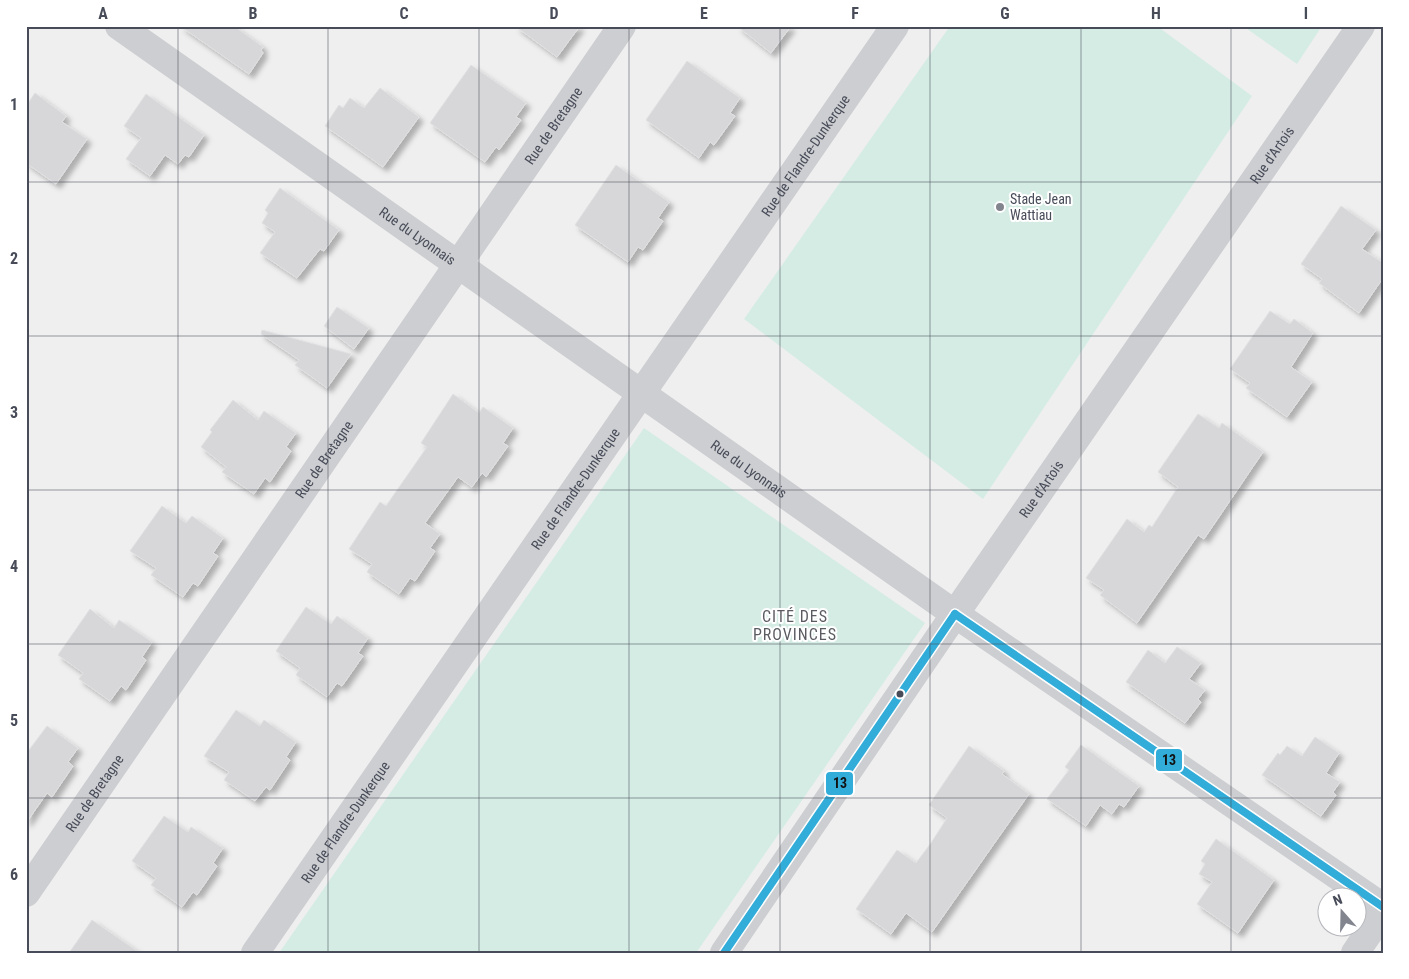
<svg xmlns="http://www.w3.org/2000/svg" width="1409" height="979" viewBox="0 0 1409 979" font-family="'Roboto Condensed',sans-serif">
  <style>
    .green { fill: #d5ece5 }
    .building { fill: #d7d7d9; stroke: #e0e0e2; filter: url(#shadow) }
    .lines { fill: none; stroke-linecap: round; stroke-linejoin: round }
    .minor { stroke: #cdced1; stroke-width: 28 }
    .bus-1-casing { stroke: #fff; stroke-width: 11 }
    .bus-1 { stroke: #32adda; stroke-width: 8 }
    .grid { fill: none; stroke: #484c59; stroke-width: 1; stroke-opacity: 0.55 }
    .poi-dot { fill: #82858e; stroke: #fff; stroke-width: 2 }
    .bus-dot { fill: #484c59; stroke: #fff; stroke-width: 2 }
    .labels { text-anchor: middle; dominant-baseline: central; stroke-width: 4; stroke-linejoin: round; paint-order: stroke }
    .street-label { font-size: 14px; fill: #484c59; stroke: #fff }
    .poi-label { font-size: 14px; fill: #484c59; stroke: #fff; text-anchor: start }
    .quarter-label { font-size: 16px; letter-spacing: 1px; fill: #5b5c62; stroke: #fff }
    .line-badge { stroke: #fff; stroke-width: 2 }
    .pale-badge-label { font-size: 14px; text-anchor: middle; font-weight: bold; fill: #111 }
    .neatline { fill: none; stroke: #484c59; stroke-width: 2 }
    .grid-label { font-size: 16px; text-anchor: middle; font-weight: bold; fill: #484c59 }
  </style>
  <defs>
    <filter id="shadow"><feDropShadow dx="4.5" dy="4.5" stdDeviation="2.5" flood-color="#0004"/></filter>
  </defs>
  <rect width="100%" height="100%" fill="#efefef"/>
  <g class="green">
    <polygon points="950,26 1157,26 1252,96 983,499 744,319"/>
    <polygon points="1243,26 1322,26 1297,64"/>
    <polygon points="644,428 925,623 696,953 279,953"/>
  </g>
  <g class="building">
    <polygon points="180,26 234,26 263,47 261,50 263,53 249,74"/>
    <polygon points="515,26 580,26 557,57"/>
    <polygon points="737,26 791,26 771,53"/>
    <polygon points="687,61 740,98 730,113 735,116 714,145 710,142 699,158 646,120"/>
    <polygon points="471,65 526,103 516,117 521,120 499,150 496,147 485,162 430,123"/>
    <polygon points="380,88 419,117 383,167 325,126 339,105 343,108 350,98 364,108"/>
    <polygon points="35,93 66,116 62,122 87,139 56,184 26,163 26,106"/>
    <polygon points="146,94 204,135 189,157 185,155 178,164 165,155 150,176 126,159 141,138 124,126"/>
    <polygon points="616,165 669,202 658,218 663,221 643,250 638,247 628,262 575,225"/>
    <polygon points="280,188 339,230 324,251 320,249 297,278 260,253 275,232 262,223 268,213 265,210"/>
    <polygon points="1341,206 1376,230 1362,249 1383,263 1383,278 1359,313 1319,283 1322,279 1301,264"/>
    <polygon points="337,307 369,328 354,349 324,326"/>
    <polygon points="1270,311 1290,324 1294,319 1313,333 1291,367 1312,382 1287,417 1246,388 1250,383 1230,369"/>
    <polygon points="262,330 351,354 327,388 295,365 299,360 261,334"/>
    <polygon points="453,394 479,413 483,407 513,428 503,443 508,446 486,477 482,473 472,487 458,477 425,523 440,534 430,548 435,551 415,581 410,578 399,594 367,572 372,564 349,549 380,502 386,506 427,447 421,443"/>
    <polygon points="233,400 258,420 264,411 296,433 286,447 291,451 270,482 265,478 254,494 222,472 226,467 201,447 212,432 210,430"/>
    <polygon points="1198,414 1219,428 1222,423 1263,452 1204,539 1198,535 1137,623 1100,595 1104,590 1086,578 1127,519 1144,532 1149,525 1152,527 1178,487 1158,472"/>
    <polygon points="162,506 186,523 192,516 223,538 213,553 218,556 198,586 193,583 183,597 151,575 156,568 130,551"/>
    <polygon points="306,607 331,624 337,616 368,638 358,653 363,656 342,686 337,683 327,697 296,675 300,668 276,651"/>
    <polygon points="90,609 114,628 119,620 152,642 142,657 146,660 126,690 121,686 110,701 79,679 83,673 58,655"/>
    <polygon points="1177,647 1201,663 1189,679 1205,690 1198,699 1201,702 1185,723 1126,682 1148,650 1165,663"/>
    <polygon points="236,710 260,726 264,720 296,742 286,757 290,760 270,790 266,787 255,801 224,780 229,772 204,756"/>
    <polygon points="47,726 78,748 68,762 73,766 52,797 47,793 26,823 26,754"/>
    <polygon points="1315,737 1339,753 1326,773 1340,782 1333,792 1336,795 1321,816 1262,775 1278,753 1280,755 1287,746 1302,756"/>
    <polygon points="1081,745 1139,786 1124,807 1119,804 1112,814 1100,805 1086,826 1047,799 1069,770 1065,767"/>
    <polygon points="969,746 1004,771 1002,774 1029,794 932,932 906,913 891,934 856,909 897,850 916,863 931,843 947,818 929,805"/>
    <polygon points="164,816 188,832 191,827 223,848 213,863 217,866 197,895 193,892 182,907 151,885 156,878 132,861"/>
    <polygon points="1216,839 1274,880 1238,933 1197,904 1212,882 1199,874 1205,864 1201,861"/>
    <polygon points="92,920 140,953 69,953"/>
  </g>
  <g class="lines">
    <g class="minor">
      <path id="s1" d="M119 26 955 614 1383 907"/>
      <path id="s2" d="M26 893 622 26"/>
      <path id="s3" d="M255 953 895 26"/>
      <path id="s4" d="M724 953 955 614 1361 26"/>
      <polyline points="1355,953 1383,912"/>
    </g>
    <defs>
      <g id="bus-1">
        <polyline points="955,614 1383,907"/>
        <polyline points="724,953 955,614"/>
      </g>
    </defs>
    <use href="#bus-1" class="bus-1-casing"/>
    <use href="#bus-1" class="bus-1"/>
  </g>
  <path class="grid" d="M178 26V953M328 26V953M479 26V953M629 26V953M780 26V953M930 26V953M1081 26V953M1231 26V953M26 182H1383M26 336H1383M26 490H1383M26 644H1383M26 798H1383"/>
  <circle class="poi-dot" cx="1000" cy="207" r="5"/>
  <circle class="bus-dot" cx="900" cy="694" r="4.5"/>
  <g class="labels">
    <g class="street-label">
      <text stroke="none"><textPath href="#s2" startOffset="931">Rue de Bretagne</textPath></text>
      <text stroke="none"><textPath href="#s3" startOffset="969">Rue de Flandre-Dunkerque</textPath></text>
      <text stroke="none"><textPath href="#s4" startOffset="968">Rue d'Artois</textPath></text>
      <text stroke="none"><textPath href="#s1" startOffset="365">Rue du Lyonnais</textPath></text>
      <text stroke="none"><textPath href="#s2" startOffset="526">Rue de Bretagne</textPath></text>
      <text stroke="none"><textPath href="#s1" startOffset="770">Rue du Lyonnais</textPath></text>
      <text stroke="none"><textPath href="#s4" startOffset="562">Rue d'Artois</textPath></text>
      <text stroke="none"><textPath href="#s3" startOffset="564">Rue de Flandre-Dunkerque</textPath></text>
      <text stroke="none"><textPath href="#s2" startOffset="121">Rue de Bretagne</textPath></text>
      <text stroke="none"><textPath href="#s3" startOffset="159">Rue de Flandre-Dunkerque</textPath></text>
    </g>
    <g class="poi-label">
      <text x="1010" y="199">Stade Jean<tspan x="1010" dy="16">Wattiau</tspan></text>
    </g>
    <g class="quarter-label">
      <text x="795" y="616">CITÉ DES<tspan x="795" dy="18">PROVINCES</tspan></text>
    </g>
  </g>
  <g class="line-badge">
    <rect x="1155" y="748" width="28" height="24" rx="5" fill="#32adda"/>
    <rect x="825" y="771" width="29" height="25" rx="5" fill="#32adda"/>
  </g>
  <g class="pale-badge-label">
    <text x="1169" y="765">13</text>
    <text x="840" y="788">13</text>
  </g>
  <rect width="1409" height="979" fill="none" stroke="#ffffff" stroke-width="55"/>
  <g transform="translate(1342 912) rotate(340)"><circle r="24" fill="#ffffff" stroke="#b6b7bd"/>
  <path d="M0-4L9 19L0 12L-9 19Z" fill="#82858e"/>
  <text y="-8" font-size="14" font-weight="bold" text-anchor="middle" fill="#484c59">N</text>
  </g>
  <rect x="28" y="28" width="1354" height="924" class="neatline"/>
  <g class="grid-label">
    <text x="103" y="19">A</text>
    <text x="253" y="19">B</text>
    <text x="404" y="19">C</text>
    <text x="554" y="19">D</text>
    <text x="704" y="19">E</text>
    <text x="855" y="19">F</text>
    <text x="1005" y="19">G</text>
    <text x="1156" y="19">H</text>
    <text x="1306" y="19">I</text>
    <text x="14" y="110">1</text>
    <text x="14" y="264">2</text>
    <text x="14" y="418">3</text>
    <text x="14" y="572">4</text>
    <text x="14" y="726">5</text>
    <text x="14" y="880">6</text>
  </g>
</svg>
